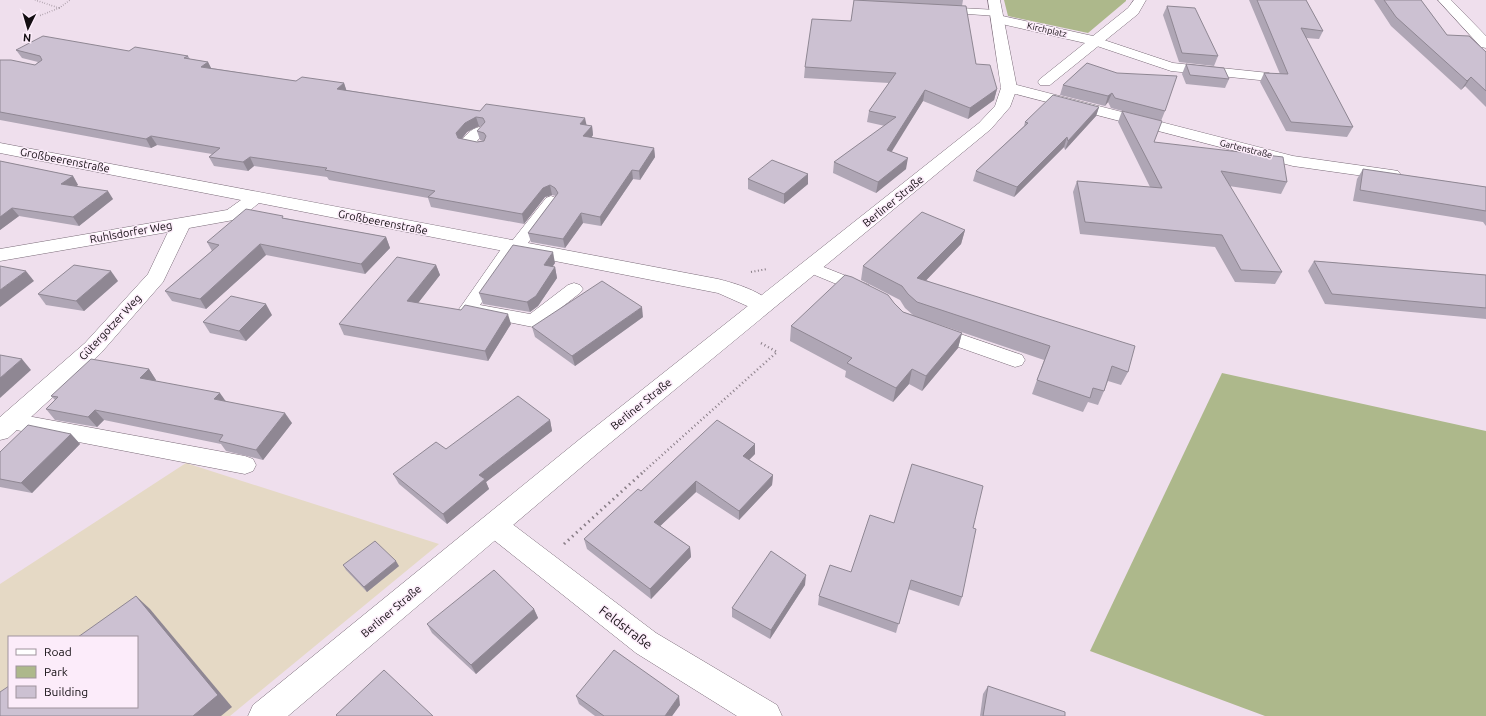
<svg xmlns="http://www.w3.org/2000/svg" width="1486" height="716" viewBox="0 0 1486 716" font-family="Ubuntu,sans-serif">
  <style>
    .commercial { fill: #e5d9c5; fill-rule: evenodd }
    .green { fill: #adb88b }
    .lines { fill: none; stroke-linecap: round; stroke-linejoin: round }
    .service-casing { stroke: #7b6c79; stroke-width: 1 }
    .minor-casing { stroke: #7b6c79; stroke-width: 1 }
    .secondary-casing { stroke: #7b6c79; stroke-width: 1 }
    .path-far3 { stroke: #887d86; stroke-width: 1.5; stroke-dasharray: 0.5 2; stroke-linecap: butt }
    .path-far2 { stroke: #887d86; stroke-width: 2; stroke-dasharray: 1 2.5; stroke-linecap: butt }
    .path-far1 { stroke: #887d86; stroke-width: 2.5; stroke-dasharray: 1 3; stroke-linecap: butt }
    .path { stroke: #887d86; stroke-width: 3; stroke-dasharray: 1.5 4; stroke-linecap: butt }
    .service { fill: #fff; fill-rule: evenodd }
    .minor { fill: #fff; fill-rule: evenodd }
    .secondary { fill: #fff; fill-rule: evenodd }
    .wall { fill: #afa6b5; fill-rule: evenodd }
    .shaded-wall { fill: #8f8793 }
    .building { fill: #ccc1d2; stroke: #8f8793; fill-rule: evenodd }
    .labels { text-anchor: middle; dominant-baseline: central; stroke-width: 3; stroke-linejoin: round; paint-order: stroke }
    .far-street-label { font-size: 9px; fill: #130e12; stroke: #fcecfa }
    .street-label { font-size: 11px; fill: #130e12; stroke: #fcecfa }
    .near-street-label { font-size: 13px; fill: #130e12; stroke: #fcecfa }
  </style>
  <rect width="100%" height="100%" fill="#efdfed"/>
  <path class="commercial" d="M186 463 439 544 230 716H0V584ZM9 637H137V707H9Z"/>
  <g class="green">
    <polygon points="1004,0 1126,0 1126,1 1088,33 1008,16"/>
    <polygon points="1222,373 1486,431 1486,716 1265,716 1090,651"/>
  </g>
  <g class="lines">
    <defs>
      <g id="service">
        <polygon points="942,7 997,10 1003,13 997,16 938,12 936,10"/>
        <polygon points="1095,37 1173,63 1269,73 1275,77 1269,81 1171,71 1091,44 1089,41"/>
        <path d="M479 127 484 128 486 131 477 141 485 143 487 146 485 149 480 150 462 146 460 143C464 136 471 129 479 127Z"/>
        <polygon points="551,196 556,198 559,201 522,251 516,252 480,305 530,314 568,285 574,283 580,285 583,289 580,293 539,325 533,327 462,313 459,309 462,305 506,242 512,241 546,198"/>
        <polygon points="811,262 869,285 872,289 869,293 863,295 805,271 803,267 805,263"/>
        <polygon points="937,326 1022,355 1025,360 1022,365 1015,367 930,337 928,332 930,327"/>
        <polygon points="11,413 245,456 253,459 256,465 253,471 245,474 11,429 4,427 1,421 4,415"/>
      </g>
      <g id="minor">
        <polygon points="1134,0 1146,0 1138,14 1050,85 1040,85 1038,82 1040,79 1085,43 993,22 991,19 993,16 998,15 1093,36 1128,8"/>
        <polygon points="1438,0 1451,0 1486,36 1486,48 1481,47"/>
        <polygon points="1009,83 1293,156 1392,170 1398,171 1401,175 1398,179 1392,180 1293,166 1004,91 1001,88 1004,85"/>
        <path d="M0 143 718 279C734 283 765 292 773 306L770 311 763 313 718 293 259 203 239 219 189 228 163 282 101 353 8 438 0 440V417L85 343 148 274 168 232 0 261V249L227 210 241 200 0 153Z"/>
        <polygon points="494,514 503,517 656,633 777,705 782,716 737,716 636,653 485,533 481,525 485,517"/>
      </g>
      <polygon id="secondary" points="988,0 1000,0 1017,88 1010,107 991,129 598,453 288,716 248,716 253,705 580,439 979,123 995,106 1001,88"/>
    </defs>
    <use href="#service" class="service-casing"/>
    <use href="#minor" class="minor-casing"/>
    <use href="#secondary" class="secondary-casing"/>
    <g class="path-far3">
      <polyline points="35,0 59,8 39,16"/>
      <polyline points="59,8 70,0"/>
    </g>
    <polyline class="path-far2" points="751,272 767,269"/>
    <polyline class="path-far1" points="641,474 777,352 759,342"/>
    <polyline class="path" points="564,544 642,473"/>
    <use href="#service" class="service"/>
    <use href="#minor" class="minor"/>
    <use href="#secondary" class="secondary"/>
  </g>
  <g class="wall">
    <polygon points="854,0 963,0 962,6 976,64 997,89 994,100 968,119 923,101 891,151 906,169 876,193 833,173 834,162 885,126 867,122 869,111 889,83 804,78 805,67 851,21"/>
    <polygon points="1249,0 1306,0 1323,31 1319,39 1306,38 1353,127 1347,137 1286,131 1260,82 1264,73 1280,74"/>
    <polygon points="1374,0 1421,0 1447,35 1486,52 1486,107 1465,86 1461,90 1391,26"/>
    <polygon points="1167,6 1218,56 1214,66 1179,62 1163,15"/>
    <path d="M16 50 129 51 188 56 190 59 208 62 211 68 296 81 344 83 346 90 480 111 592 126 593 135 591 138 654 148 655 157 640 180 633 179 601 226 583 223 565 248 531 242 528 233 556 196 552 195 545 197 524 224 431 207 428 198 329 180 327 177 254 166 248 171 214 166 209 157 212 154 157 145 151 148 0 120V60L35 65 38 62 22 58ZM479 126H482L477 131 480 140 483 141 477 142 462 139 467 132Z"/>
    <polygon points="1087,63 1165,111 1161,121 1111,108 1108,102 1105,106 1060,95 1063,85"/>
    <polygon points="1186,64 1229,79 1225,88 1186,84 1182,74"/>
    <polygon points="1099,107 1096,116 1065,150 1064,147 1014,197 973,181 976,171 1024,126 1025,122"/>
    <polygon points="1122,111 1154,142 1287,182 1281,194 1229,186 1282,272 1275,284 1235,282 1215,247 1080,234 1073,192 1077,181 1150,187 1118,122"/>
    <polygon points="0,161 73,176 78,185 76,186 113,199 79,226 19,216 0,230"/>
    <polygon points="1363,169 1486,187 1486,226 1483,222 1353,201 1357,179"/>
    <polygon points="808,174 808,184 784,204 748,189 748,179"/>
    <polygon points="284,218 386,237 390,248 365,274 266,255 206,309 172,301 165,291 212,251 207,242"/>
    <polygon points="965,230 961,244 926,280 1128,372 1121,385 1108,381 1104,391 1098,405 1088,402 1083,412 1032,394 1044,360 926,320 962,333 958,348 922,391 909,384 893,402 845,377 846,371 790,341 791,326 894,303 903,312 913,315 905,308 900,300 861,280 863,266"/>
    <polygon points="1314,261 1486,275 1486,319 1325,304 1308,271"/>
    <polygon points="555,263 552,267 555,267 557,278 538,306 530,312 483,304 479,293"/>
    <polygon points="436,265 440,275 418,303 511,324 488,361 344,335 339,324"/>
    <polygon points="118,281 84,311 46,305 38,294"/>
    <polygon points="272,315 246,341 210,333 203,322"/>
    <polygon points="643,317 575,366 535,337 532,327"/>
    <polygon points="149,369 156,380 155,381 226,401 292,423 263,460 226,451 221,444 104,420 97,427 55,420 46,409 55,400 51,396"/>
    <polygon points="550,420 552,431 486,482 489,489 447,524 399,484 393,474 446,449"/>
    <polygon points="71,434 80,444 32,493 0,487 0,452"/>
    <polygon points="755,454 749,460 773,475 772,485 739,520 696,492 660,526 690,547 691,557 651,599 587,549 584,539 641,491"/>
    <polygon points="894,523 973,528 962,597 959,606 908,589 896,633 818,605 819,596 851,572"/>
    <polygon points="343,565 399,566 367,592 346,570"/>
    <polygon points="805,585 770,639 732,617 732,608"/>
    <polygon points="534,609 538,618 476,674 432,633 427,624"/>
    <polygon points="988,686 1065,716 980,716 983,694"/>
    <polygon points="576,696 680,705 672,716 595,716 579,704"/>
  </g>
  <g class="shaded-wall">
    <polygon points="208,62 212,70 201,67"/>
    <polygon points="1471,77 1465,86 1461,90 1467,81"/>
    <polygon points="344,83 347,92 337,89"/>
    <polygon points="997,89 994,100 968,119 970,108"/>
    <polygon points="925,90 923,101 886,161 887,150"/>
    <polygon points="1112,93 1108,102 1105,106 1108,96"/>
    <polygon points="1099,107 1096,116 1065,150 1068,141"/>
    <polygon points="476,117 479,126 467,132 459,142 456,133 465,123"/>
    <polygon points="585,118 587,127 580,124"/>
    <polygon points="592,126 593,135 585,146 583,136"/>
    <polygon points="151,136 157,145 151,148 146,139"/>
    <polygon points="1067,137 1064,147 1014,197 1017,187"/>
    <polygon points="654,148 655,157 640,180 639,171"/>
    <polygon points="250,157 254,166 248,171 243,162"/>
    <polygon points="908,158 906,169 876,193 878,182"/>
    <polygon points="632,170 633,179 601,226 600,217"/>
    <polygon points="808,174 808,184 784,204 784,194"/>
    <polygon points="73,176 78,185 67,192 61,184"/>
    <polygon points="550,185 552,195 545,197 524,224 522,214 543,188"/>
    <polygon points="108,191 113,199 79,226 73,217"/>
    <polygon points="12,208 19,216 0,230 0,217"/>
    <polygon points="581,213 583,223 565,248 563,239"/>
    <polygon points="965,230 961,244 915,292 917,278"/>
    <polygon points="386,237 390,248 365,274 361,264"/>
    <polygon points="260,244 266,255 206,309 200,299"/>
    <polygon points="553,252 555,263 546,276 544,265"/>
    <polygon points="436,265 440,275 411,312 407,301"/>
    <polygon points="555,267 557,278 538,306 530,312 527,302"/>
    <polygon points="26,271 34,281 0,307 0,290"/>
    <polygon points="111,271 118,281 84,311 76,301"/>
    <polygon points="266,304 272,315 246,341 239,331"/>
    <polygon points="642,307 643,317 575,366 572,356"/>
    <polygon points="508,314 511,324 488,361 485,351"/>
    <polygon points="962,333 958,348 922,391 926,376"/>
    <polygon points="22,359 31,370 0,398 0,378"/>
    <polygon points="149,369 156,380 148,389 140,378"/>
    <polygon points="912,369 909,384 893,402 896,388"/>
    <polygon points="220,393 227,403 214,399"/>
    <polygon points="95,410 104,420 97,427 88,417"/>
    <polygon points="285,413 292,423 263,460 256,450"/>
    <polygon points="550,420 552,431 486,482 489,489 447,524 443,514 479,475"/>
    <polygon points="71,434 80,444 32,493 21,483"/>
    <polygon points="755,444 755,454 743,466 743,456"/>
    <polygon points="773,475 772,485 739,520 739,511"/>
    <polygon points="696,481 696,492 655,531 654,522"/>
    <polygon points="690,547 691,557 651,599 650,589"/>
    <polygon points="396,561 399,566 367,592 364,587"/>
    <polygon points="806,575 805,585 770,639 771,630"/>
    <polygon points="136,596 150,609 232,707 221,716 193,716"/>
    <polygon points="534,609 538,618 476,674 471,665"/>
    <polygon points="679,696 680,705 672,716 665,716"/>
  </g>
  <g class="building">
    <polygon points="854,0 966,6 976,64 990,65 997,89 970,108 925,90 887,150 908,158 878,182 834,162 896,117 869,111 896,73 805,67 812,19 851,21"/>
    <polygon points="1257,0 1306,0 1323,31 1301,28 1353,127 1291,122 1264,73 1288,74"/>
    <polygon points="1384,0 1421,0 1447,35 1469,36 1486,52 1486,91 1471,77 1467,81 1396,17"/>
    <polygon points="1167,6 1195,8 1218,56 1182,53"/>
    <path d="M43 36 129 51 135 47 188 56 184 58 208 62 201 67 296 81 302 77 344 83 337 89 480 111 486 104 585 118 580 124 592 126 583 136 654 148 639 171 632 170 600 217 581 213 563 239 528 233 558 193 555 188 550 185 543 188 522 214 428 197 435 191 325 170 327 168 250 157 243 162 209 157 220 148 151 136 146 139 0 112V60H11L35 65 42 60 40 56 16 50ZM476 117 483 118 485 122 477 131 484 133 486 136 484 141 477 142 458 138 456 133 465 123Z"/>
    <polygon points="1087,63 1117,73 1177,76 1165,111 1115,98 1112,93 1108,96 1063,85"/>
    <polygon points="1186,64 1224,68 1229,79 1190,75"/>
    <polygon points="1053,95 1099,107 1068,141 1067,137 1017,187 976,171 1028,123 1025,122"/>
    <polygon points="1122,111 1162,121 1154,142 1283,157 1287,182 1221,171 1282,272 1241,270 1222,235 1085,222 1077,181 1162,188"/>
    <polygon points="772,160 808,174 784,194 748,179"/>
    <polygon points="0,161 73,176 61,184 108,191 73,217 12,208 0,217"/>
    <polygon points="1363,169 1486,187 1486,211 1360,190"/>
    <polygon points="246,209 283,216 282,218 386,237 361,264 260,244 200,299 165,291 219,245 207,242"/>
    <polygon points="922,212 965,230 917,278 1135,346 1128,372 1112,366 1104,391 1093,388 1090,398 1037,380 1050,346 917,302 908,294 902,286 863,266"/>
    <polygon points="513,245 553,252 544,265 555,267 536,296 527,302 479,293"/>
    <polygon points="397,257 436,265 407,301 461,310 465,305 508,314 485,351 339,324"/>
    <polygon points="1314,261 1486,275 1486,308 1332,294"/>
    <polygon points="74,265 111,271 76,301 38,294"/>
    <polygon points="0,266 26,271 0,290"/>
    <polygon points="845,275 852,277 888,295 894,303 903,312 962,333 926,376 912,369 896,388 847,363 852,358 791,326"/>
    <polygon points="602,281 642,307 572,356 532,327"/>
    <polygon points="231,296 266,304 239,331 203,322"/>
    <polygon points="0,355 22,359 0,378"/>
    <polygon points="91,359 149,369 140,378 220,393 214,399 285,413 256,450 219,441 223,435 95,410 88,417 46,409 58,397 51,396"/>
    <polygon points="518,396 550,420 479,475 485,479 443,514 393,474 436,442 446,449"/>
    <polygon points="717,420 755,444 743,456 773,475 739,511 696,481 654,522 690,547 650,589 584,539 638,489 641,491"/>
    <polygon points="28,425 71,434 21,483 0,479 0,452"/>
    <polygon points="912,464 983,486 973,528 976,529 962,597 911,580 899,624 819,596 830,565 851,572 870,515 894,523"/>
    <polygon points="375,541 396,561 364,587 343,565"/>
    <polygon points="771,551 806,575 771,630 732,608"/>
    <polygon points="494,570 534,609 471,665 427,624"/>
    <polygon points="136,596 218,695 193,716 0,716 0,692 9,686 9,707 137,707 137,637 78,637"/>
    <polygon points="614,650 679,696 665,716 604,716 576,696"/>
    <polygon points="384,670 433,716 337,716 336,715"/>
    <polygon points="988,686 1065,712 1065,716 983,716"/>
  </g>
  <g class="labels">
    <g class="far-street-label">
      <text transform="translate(1047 30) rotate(13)">Kirchplatz</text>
      <text transform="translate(1246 149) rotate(14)">Gartenstraße</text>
    </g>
    <g class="street-label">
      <text transform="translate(65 160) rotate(11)">Großbeerenstraße</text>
      <text transform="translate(893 201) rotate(-39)">Berliner Straße</text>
      <text transform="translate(383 222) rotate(11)">Großbeerenstraße</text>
      <text transform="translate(131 232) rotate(-10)">Ruhlsdorfer Weg</text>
      <text transform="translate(110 327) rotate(-47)">Gütergotzer Weg</text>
      <text transform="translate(641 404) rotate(-39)">Berliner Straße</text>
      <text transform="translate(391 611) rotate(-40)">Berliner Straße</text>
    </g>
    <g class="near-street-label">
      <text transform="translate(626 627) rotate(37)">Feldstraße</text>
    </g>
  </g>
  <rect x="8" y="636" width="130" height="72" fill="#fcecfa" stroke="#9f939d"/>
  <rect x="16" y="649" width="20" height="6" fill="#ffffff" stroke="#9f939d"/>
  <text x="44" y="656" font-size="12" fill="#130e12">Road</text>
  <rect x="16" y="666" width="20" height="12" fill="#adb88b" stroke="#9f939d"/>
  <text x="44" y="676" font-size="12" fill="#130e12">Park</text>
  <rect x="16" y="686" width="20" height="12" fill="#ccc1d2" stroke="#9f939d"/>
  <text x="44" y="696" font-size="12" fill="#130e12">Building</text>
  <g transform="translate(28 28) rotate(185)" stroke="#fcecfa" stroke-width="3" paint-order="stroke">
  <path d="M0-3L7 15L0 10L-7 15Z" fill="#130e12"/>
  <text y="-6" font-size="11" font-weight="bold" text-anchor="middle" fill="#130e12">N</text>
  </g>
</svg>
